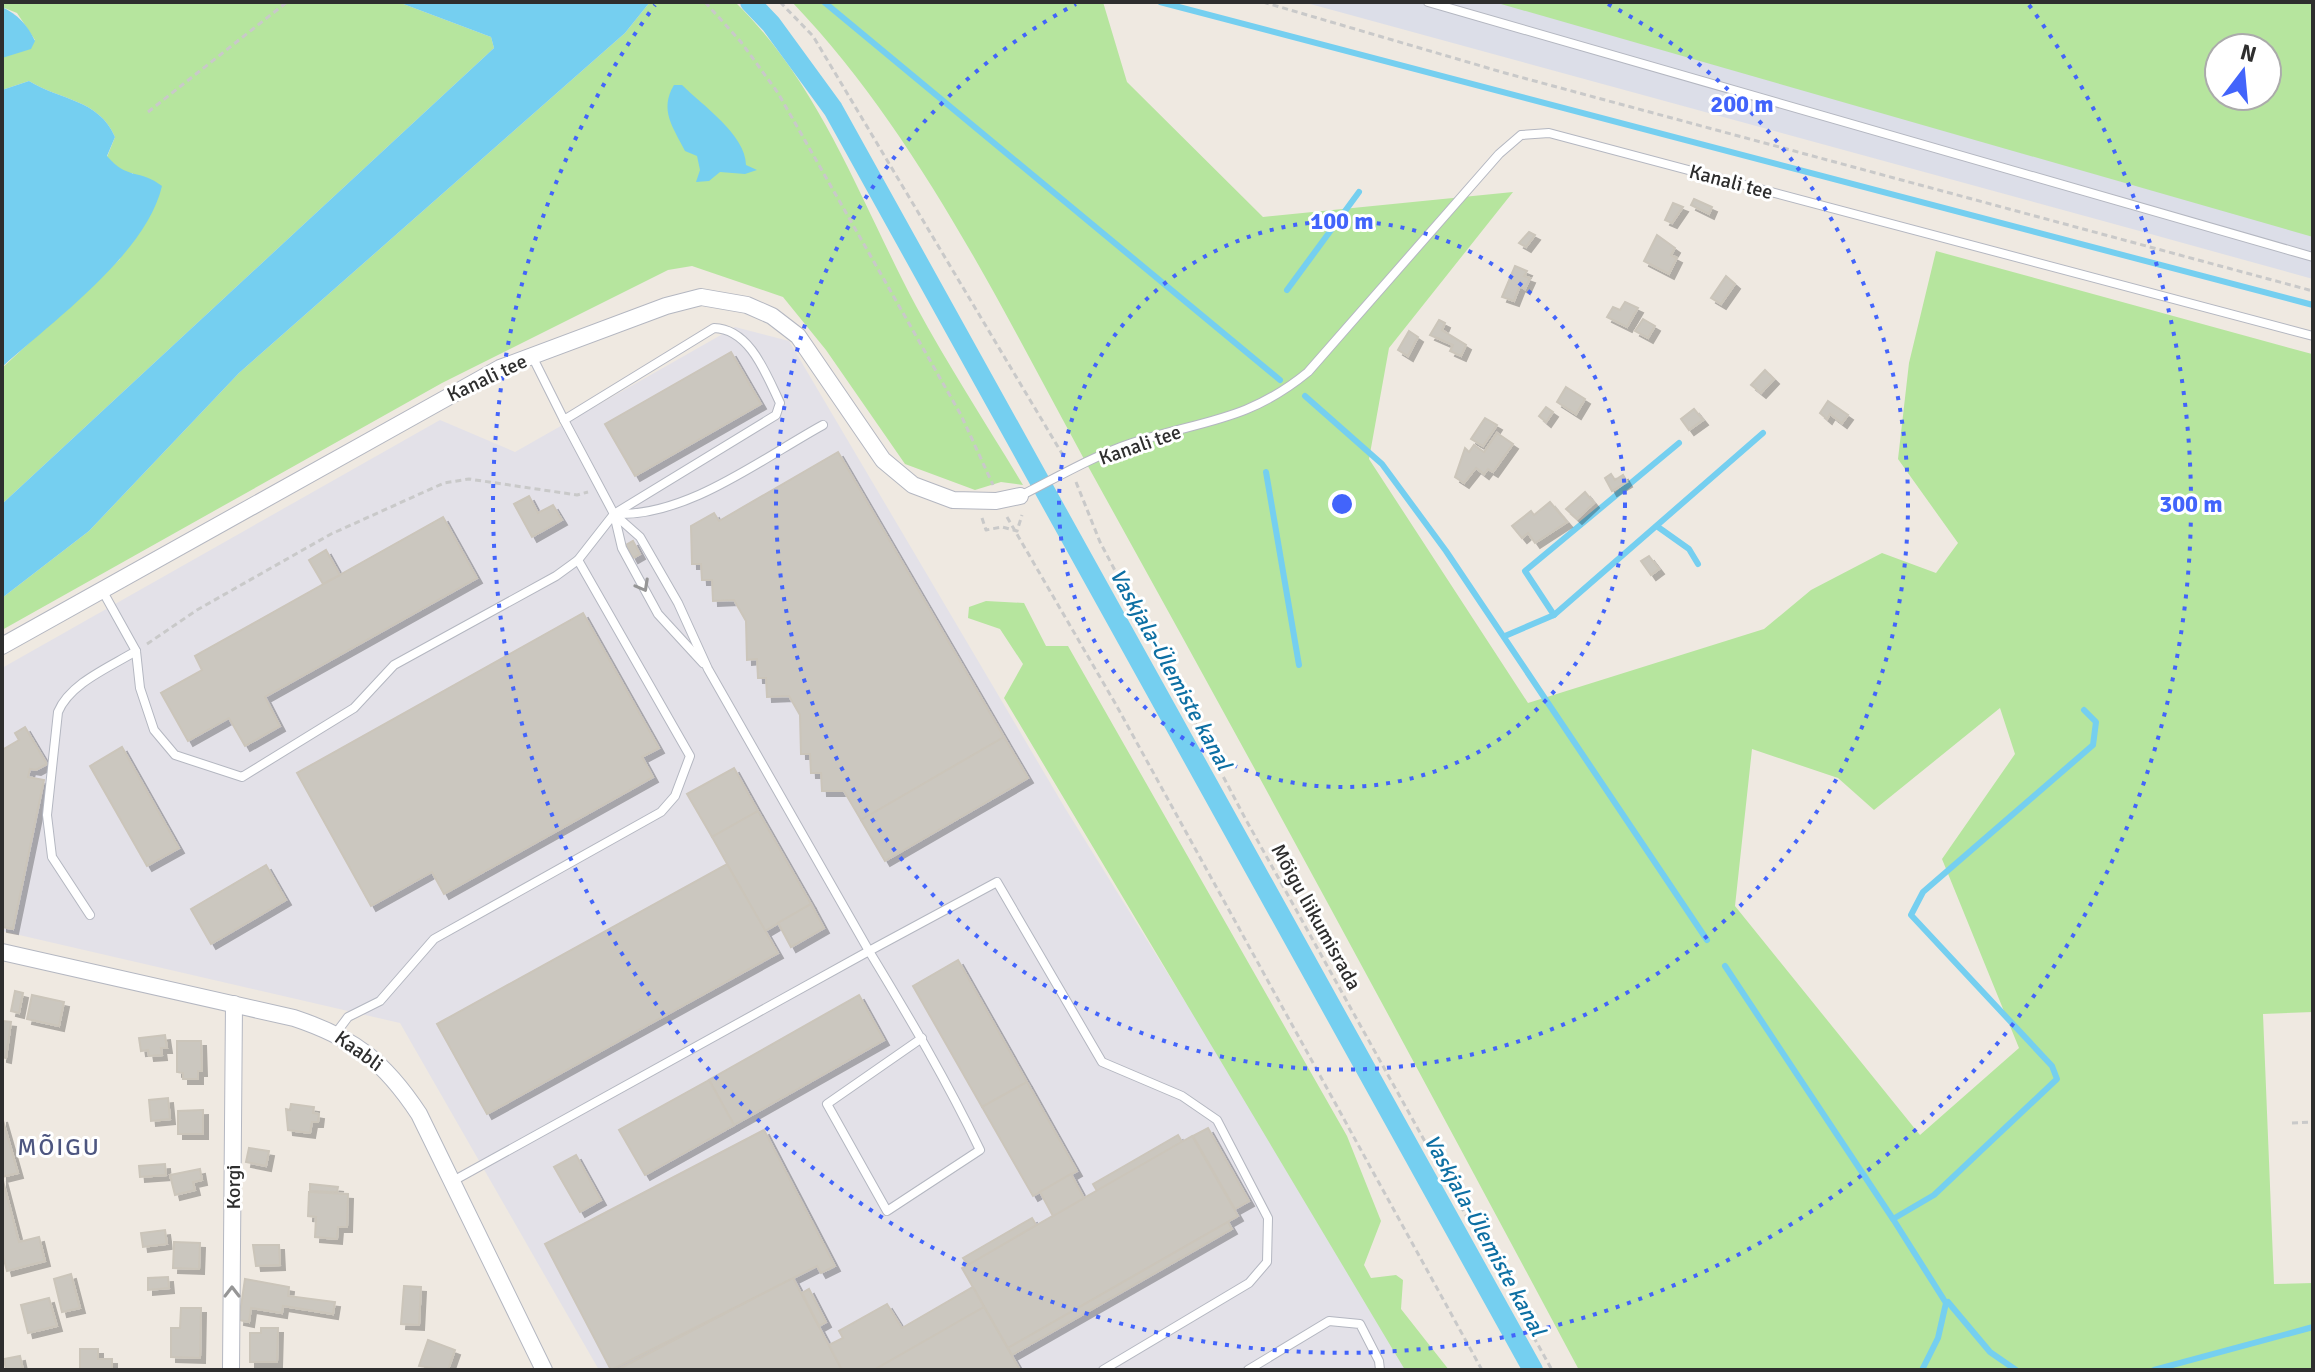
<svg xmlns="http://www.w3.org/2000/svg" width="2315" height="1372" viewBox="0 0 2315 1372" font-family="Signika,sans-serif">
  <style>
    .industrial { fill: #e3e1e8 }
    .airport { fill: #dcdee8; fill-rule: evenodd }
    .green { fill: #b6e59e; fill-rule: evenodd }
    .water { fill: #75cff0 }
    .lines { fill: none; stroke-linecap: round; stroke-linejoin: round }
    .stream { stroke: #75cff0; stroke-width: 6 }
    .canal { stroke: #75cff0; stroke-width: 20 }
    .building { fill: #cbc7bf; stroke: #cbc5ba; stroke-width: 2; filter: url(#shadow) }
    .lane-casing { stroke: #b4b7c1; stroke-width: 10 }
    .street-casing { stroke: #b4b7c1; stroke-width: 18 }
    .path { stroke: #c9c9c9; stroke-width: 3; stroke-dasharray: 6 4; stroke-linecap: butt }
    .lane { stroke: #fff; stroke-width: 8 }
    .street { stroke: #fff; stroke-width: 16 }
    .oneway { stroke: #969696 }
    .ring { fill: none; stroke: #4264fb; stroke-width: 4; stroke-dasharray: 4 8 }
    .labels { text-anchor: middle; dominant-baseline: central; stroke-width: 6; stroke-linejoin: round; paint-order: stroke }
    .street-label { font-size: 20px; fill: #2e2e2e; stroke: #fff }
    .water-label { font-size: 22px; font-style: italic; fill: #0d6fa3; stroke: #fff }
    .quarter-label { font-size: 24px; letter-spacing: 2px; fill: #4d5680; stroke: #fff }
    .centre { fill: #4264fb; stroke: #fff; stroke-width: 4 }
    .ring-label { font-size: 24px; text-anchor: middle; font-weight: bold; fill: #4264fb; stroke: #fff; stroke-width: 6; stroke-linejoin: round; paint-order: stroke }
  </style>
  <defs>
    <filter id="shadow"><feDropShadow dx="5" dy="5" stdDeviation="0" flood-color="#0004"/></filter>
  </defs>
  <rect width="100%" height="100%" fill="#efe9e1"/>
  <polygon class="industrial" points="735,327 789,341 1065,808 1414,1370 599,1370 400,1023 2,931 2,668 440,420 515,452"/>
  <path class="airport" d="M1303 2H2313V279L2147 233ZM2219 48H2267V96H2219Z"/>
  <g class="green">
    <path d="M2 2H398L491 37 494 48 2 504V368L120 259 133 173H123L107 157 115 137C99 99 59 100 29 81L2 90V58L35 40 17 13 2 7Z"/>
    <path d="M650 2H735C821 85 861 203 916 306 949 367 987 425 1023 485L1001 482 975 490 905 464 826 350 783 297 692 266 668 270 442 383 2 630V598L89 531 239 373 625 33Z"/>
    <path d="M792 2H1103L1127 82 1263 217 1513 192 1389 348 1369 459 1528 703 1764 629 1811 590 1882 553 1936 573 1958 543 1898 459 1909 363 1936 251 2312 354 2313 1012 2263 1014 2274 1284 2313 1283V1370H1579C1423 1078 1266 787 1105 497 1011 329 926 142 792 2ZM2000 708 2015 754 1942 859 2019 1048 1920 1135 1735 906 1752 749 1838 778 1874 810Z"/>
    <path d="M1494 2H2313V237ZM2267 48V96H2219V48Z"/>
    <polygon points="986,601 1024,603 1046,646 1068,646 1347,1136 1381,1221 1364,1265 1371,1278 1396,1275 1403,1280 1401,1309 1449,1370 1405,1370 1004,698 1023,664 1000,629 968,618 969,607"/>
  </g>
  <g class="water">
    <polygon points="398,2 650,2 625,33 239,373 89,531 2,598 2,504 494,48 491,37"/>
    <path d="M2 7C18 15 27 24 35 41L31 49 2 58Z"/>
    <path d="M29 81C59 100 99 99 115 137L107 156C127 180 140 169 162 186 146 254 54 320 2 367V90Z"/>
    <path d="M674 85H682C702 105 746 135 746 165L757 170 745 174 720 172 709 181 696 182 700 170 697 156 685 151C673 127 659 110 674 85Z"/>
  </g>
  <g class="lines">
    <g class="stream">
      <polyline points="824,2 1280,380"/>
      <polyline points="1160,2 2313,305"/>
      <polyline points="1287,290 1359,192"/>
      <polyline points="1305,396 1382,464 1446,551 1707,940"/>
      <polyline points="1266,472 1299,665"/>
      <polyline points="1658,527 1689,549 1698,564"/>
      <polyline points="1554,615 1525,571 1679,443"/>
      <polyline points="1505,636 1554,615 1763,433"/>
      <polyline points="1725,966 1893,1219"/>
      <polyline points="1948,1302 1990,1352 2016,1370"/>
      <polyline points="1922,1370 1938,1338 1946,1303 1893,1219 1934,1195 2057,1079 2052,1066 1911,915 1923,892 2093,745 2096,722 2084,710"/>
      <polyline points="2154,1370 2313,1327"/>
    </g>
    <polyline class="canal" points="750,2 771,24 833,109 1533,1370"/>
  </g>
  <g class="building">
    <polygon points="1694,199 1712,207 1709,214 1691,205"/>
    <polygon points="1673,203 1683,207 1672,223 1665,220"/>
    <polygon points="1529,232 1535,235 1526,247 1519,243"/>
    <polygon points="1657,235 1675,248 1671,255 1677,258 1669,274 1644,261"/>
    <polygon points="1515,266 1527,271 1524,276 1530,278 1525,289 1520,286 1514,301 1502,297"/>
    <polygon points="1726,276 1735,284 1721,304 1711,298"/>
    <polygon points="1625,302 1638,308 1627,327 1607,317 1613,307 1620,310"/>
    <polygon points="1643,319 1655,326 1648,338 1635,331"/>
    <polygon points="1439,320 1445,323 1442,330 1466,345 1461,356 1450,351 1453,345 1430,335"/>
    <polygon points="1409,331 1418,337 1408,356 1398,350"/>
    <polygon points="731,352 761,404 635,476 605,424"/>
    <polygon points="1765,370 1774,379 1761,393 1751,385"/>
    <polygon points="1566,387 1585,399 1576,414 1557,402"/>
    <polygon points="1828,401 1848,415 1842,423 1830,414 1827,419 1820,413"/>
    <polygon points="1546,407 1553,412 1546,422 1539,416"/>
    <polygon points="1694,409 1703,420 1689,430 1681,419"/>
    <polygon points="1485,418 1497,425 1483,446 1471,439"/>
    <polygon points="1497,433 1513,444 1493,472 1488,469 1484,474 1476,468 1464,483 1455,477 1465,448 1469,452 1474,445 1484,452"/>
    <polygon points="838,452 1004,737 861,820 844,791 822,791 821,773 811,773 810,754 801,754 800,715 789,696 767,697 766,678 758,678 757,659 747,660 746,621 734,600 713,601 712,580 702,580 701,564 692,564 691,526 714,513 719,521"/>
    <polygon points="1611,474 1615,480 1623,475 1627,482 1612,491 1605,478"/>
    <polygon points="1585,492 1594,503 1577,519 1566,509"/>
    <polygon points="529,496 538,513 553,505 562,520 532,537 514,504"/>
    <polygon points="1550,502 1567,522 1535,543 1528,533 1522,538 1512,526 1531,511 1534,515"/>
    <polygon points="443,517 477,578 265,697 280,726 245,746 229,718 188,741 161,693 202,670 195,656"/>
    <polygon points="633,541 640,554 633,558 626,545"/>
    <polygon points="326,550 340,575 323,584 309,560"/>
    <polygon points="1649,556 1659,569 1651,575 1641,561"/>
    <polygon points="583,613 659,748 642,757 653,777 444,894 432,872 371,906 297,773"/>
    <polygon points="25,727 47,764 36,770 30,769 28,777 44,780 13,929 2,927 2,750 19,740 15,733"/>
    <polygon points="1004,737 1028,778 885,861 861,820"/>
    <polygon points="122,747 179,848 147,866 90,766"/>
    <polygon points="734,768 758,811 712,837 687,794"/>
    <polygon points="758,811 811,904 765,931 712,837"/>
    <polygon points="727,864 778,953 487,1114 437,1024"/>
    <polygon points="266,865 286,900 211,944 191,909"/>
    <polygon points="811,904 824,928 791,947 778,923"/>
    <polygon points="958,960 1027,1082 982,1107 913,986"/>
    <polygon points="15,991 23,993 19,1013 11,1011"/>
    <polygon points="32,995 64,1002 59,1026 27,1019"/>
    <polygon points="859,995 884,1040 734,1125 709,1080"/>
    <polygon points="2,1021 11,1022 6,1058 2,1057"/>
    <polygon points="165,1035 167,1048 161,1048 162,1055 149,1056 148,1050 141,1051 139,1038"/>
    <polygon points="177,1041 201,1041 202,1071 198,1071 198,1079 183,1079 183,1073 177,1072"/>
    <polygon points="709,1080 734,1125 645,1175 619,1130"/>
    <polygon points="1027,1082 1077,1171 1033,1196 982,1107"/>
    <polygon points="168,1098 170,1119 151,1121 149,1100"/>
    <polygon points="291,1104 314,1107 313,1113 319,1114 318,1122 312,1122 310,1133 288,1130 286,1109 290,1110"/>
    <polygon points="203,1110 203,1134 178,1134 178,1111"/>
    <polygon points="2,1117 18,1173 2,1177 19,1242 39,1237 45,1261 7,1271 2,1252"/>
    <polygon points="1208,1128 1249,1201 1235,1209 1193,1136"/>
    <polygon points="764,1130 835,1266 821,1273 817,1266 611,1370 545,1244"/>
    <polygon points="1178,1135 1182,1142 1097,1191 1093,1184"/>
    <polygon points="1192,1136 1238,1216 1008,1348 962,1268"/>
    <polygon points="249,1148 269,1151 266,1166 246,1162"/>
    <polygon points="576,1155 601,1200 580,1212 554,1167"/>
    <polygon points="165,1164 166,1175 140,1177 139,1166"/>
    <polygon points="200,1169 202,1180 193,1182 195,1190 175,1195 170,1175"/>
    <polygon points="1071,1174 1084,1198 1053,1216 1040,1192"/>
    <polygon points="310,1184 338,1187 337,1192 310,1191"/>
    <polygon points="309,1192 348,1194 347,1227 338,1227 337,1239 315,1237 316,1217 308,1216"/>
    <polygon points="1032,1218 1036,1225 968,1265 963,1258"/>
    <polygon points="1228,1222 1232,1229 1012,1355 1008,1348"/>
    <polygon points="165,1230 167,1244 143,1247 141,1233"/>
    <polygon points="174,1242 200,1243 199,1269 173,1268"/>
    <polygon points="253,1245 279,1245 280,1265 256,1266"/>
    <polygon points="71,1274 80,1308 62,1312 54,1279"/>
    <polygon points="168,1277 169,1288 148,1290 148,1278"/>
    <polygon points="793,1278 842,1370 617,1370"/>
    <polygon points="245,1279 289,1287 288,1296 335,1302 333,1314 283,1306 282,1313 251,1308 249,1322 239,1320"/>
    <polygon points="404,1286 421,1287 419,1325 401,1324"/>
    <polygon points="973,1287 984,1307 874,1370 842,1370 829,1345 843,1338 839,1331 887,1304 902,1328"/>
    <polygon points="809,1289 826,1322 819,1326 802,1293"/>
    <polygon points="49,1298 57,1326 28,1333 21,1305"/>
    <polygon points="984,1307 1020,1370 874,1370"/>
    <polygon points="181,1308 201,1308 200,1358 171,1357 171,1328 180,1328"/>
    <polygon points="261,1328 278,1328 277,1362 250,1362 250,1333 261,1333"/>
    <polygon points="428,1340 455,1350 448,1370 419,1366"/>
    <polygon points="80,1349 98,1349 98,1359 112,1359 112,1370 80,1370"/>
    <polygon points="20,1356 23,1370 6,1370 4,1359"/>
  </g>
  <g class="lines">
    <defs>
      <g id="lane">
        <polyline points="1428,2 2313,257"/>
        <polyline points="564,420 614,514 622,548 658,614 703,663"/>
        <path d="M1020 496C1056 478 1093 456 1132 443 1202 420 1247 422 1308 372L1499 154 1521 135 1549 133 2313 336"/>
        <polyline points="614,514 640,537 678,603 708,669 869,951 997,882 1102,1062 1182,1096 1217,1120 1268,1218 1267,1262 1249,1283 1103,1370"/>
        <path d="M615 514C687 517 761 459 823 425"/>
        <path d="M102 590 136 651 140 688 154 730 175 755 242 777 354 708 394 665 556 576 578 560 614 514 776 415 780 403C766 374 750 329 714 328L564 420 532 356"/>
        <path d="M90 915 52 857 47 815 58 712C70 683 110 667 136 651"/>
        <polyline points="336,1033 348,1017 380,1001 434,939 661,812 675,796 690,756 578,560"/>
        <path d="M453 1181 869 951C909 1017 947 1081 980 1150L887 1211 827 1104 922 1038"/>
        <polyline points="1248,1370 1329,1321 1360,1324 1379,1361 1380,1370"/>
      </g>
      <g id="street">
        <polyline points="2,646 500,368 666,306 701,297 747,305 772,316 798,336 883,460 913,485 953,500 996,501 1020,496"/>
        <path d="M2 952 294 1018C354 1038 384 1061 419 1114L544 1370"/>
        <polyline points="231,1370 234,1004"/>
      </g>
    </defs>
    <use href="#lane" class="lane-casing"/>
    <use href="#street" class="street-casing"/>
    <g class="path">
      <polyline points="705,2 741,42 778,93 961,415 993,485"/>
      <polyline points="780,2 813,36 1064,457"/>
      <polyline points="1263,2 1505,73 2313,291"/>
      <polyline points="148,112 287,2"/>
      <polyline points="1076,482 1100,542 1245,818 1552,1370"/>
      <polyline points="1007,517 1115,703 1482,1370"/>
      <polyline points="982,518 986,530 1002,527 1017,531 1022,515"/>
      <polyline points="147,644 197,610 331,534 444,483 469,479 577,495 588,492"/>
      <polyline points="2292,1123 2313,1122"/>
    </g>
    <use href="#lane" class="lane"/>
    <use href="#street" class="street"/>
  </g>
  <defs><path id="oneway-chevron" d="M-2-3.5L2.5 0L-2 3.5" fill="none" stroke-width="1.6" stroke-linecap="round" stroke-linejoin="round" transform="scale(2)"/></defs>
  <g class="oneway">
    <use href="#oneway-chevron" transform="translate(643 586) rotate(61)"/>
    <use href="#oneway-chevron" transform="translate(232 1292) rotate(-90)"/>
  </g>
  <g class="ring">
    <circle cx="1342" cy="504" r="283"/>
    <path d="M1608 4A566 566 0 1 1 1076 4"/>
    <path d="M2029 5A849 849 0 1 1 655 5"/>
  </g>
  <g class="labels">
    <g class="street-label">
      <text transform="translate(1731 182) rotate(15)">Kanali tee</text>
      <text transform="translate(487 378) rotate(-25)">Kanali tee</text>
      <text transform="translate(1140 445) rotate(-19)">Kanali tee</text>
      <text transform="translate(1316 917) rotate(61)">Mõigu liikumisrada</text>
      <text transform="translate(359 1051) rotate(36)">Kaabli</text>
      <text transform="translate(233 1187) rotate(-90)">Korgi</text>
    </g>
    <g class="water-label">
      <text transform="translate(1171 669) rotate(61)">Vaskjala-Ülemiste kanal</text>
      <text transform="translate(1485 1235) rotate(61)">Vaskjala-Ülemiste kanal</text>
    </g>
    <g class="quarter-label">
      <text x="59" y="1147">MÕIGU</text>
    </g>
  </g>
  <circle cx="1342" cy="504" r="12" class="centre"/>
  <g class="ring-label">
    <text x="1742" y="112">200 m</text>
    <text x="1342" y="229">100 m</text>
    <text x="2191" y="512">300 m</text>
  </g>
  <rect width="2315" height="1372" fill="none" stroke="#2e2e2e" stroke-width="8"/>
  <g transform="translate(2243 72) rotate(16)"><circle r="38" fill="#ffffff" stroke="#ababab" stroke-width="2"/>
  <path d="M0-6L14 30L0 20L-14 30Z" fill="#4264fb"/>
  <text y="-12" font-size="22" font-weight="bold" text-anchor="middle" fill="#2e2e2e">N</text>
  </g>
</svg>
